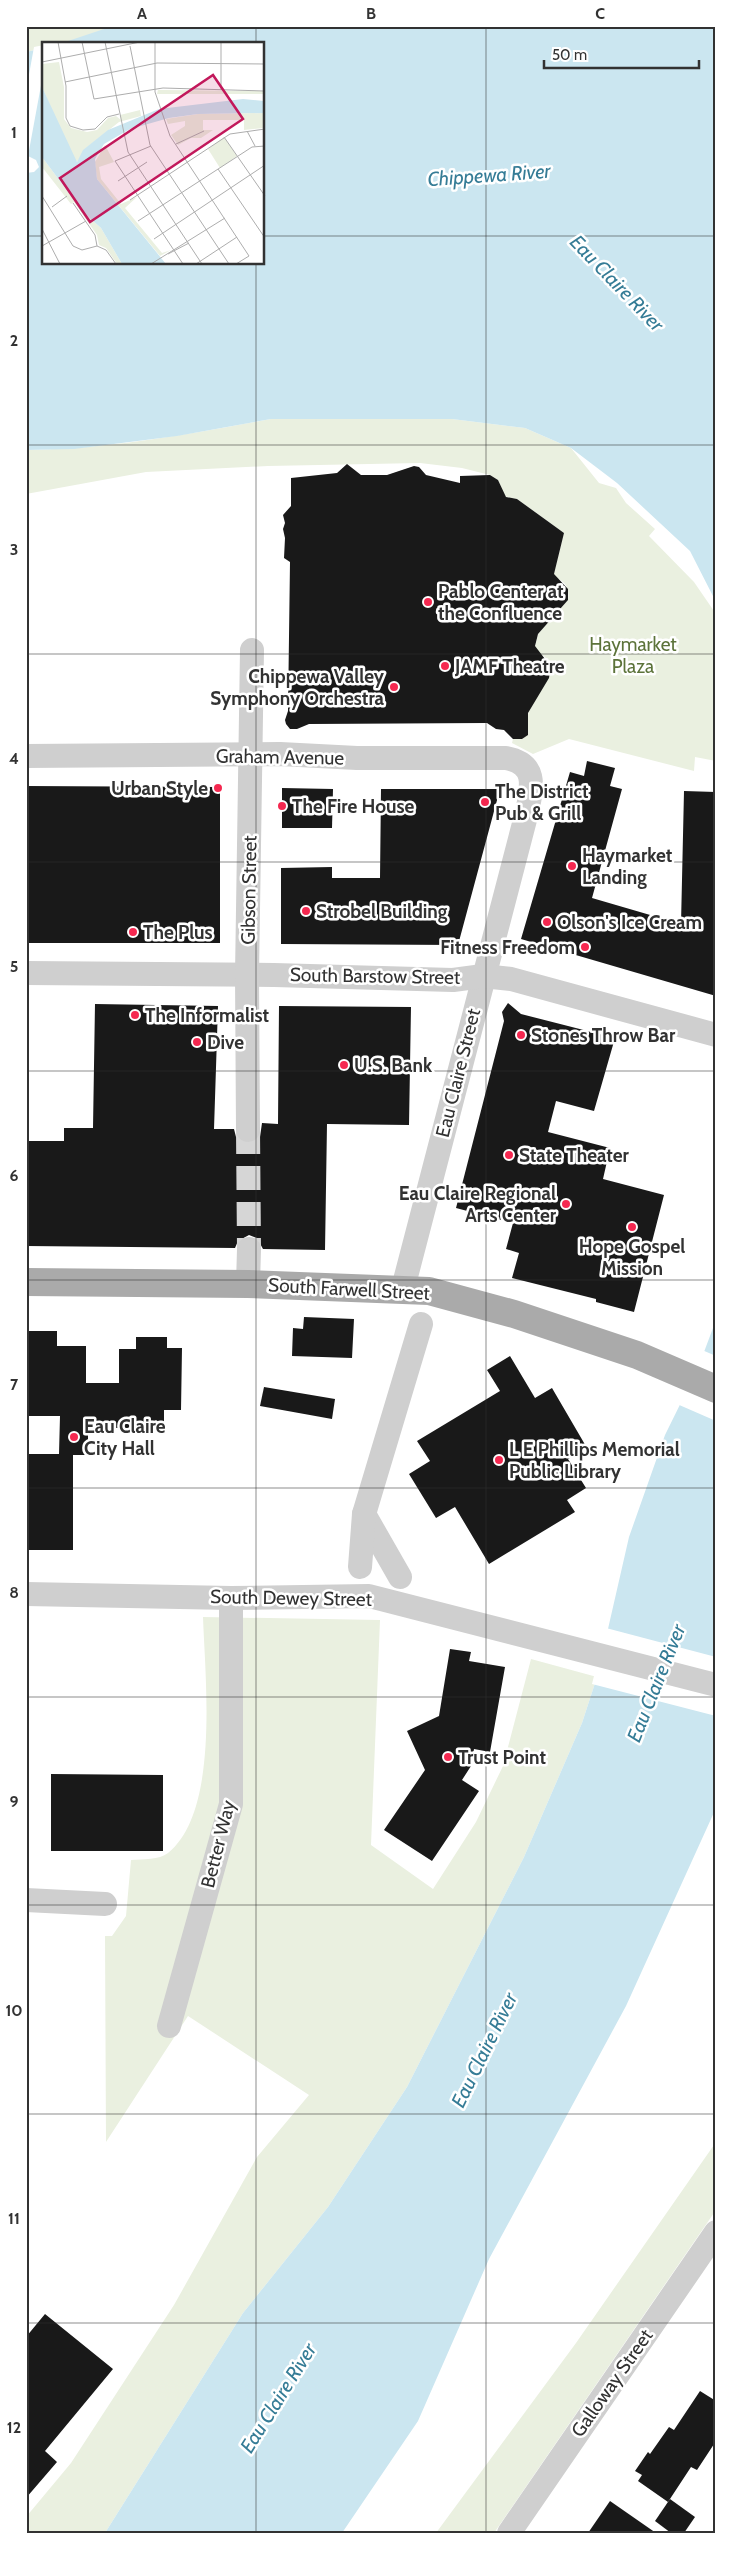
<svg xmlns="http://www.w3.org/2000/svg" width="742" height="2559" viewBox="0 0 742 2559" font-family="Cabin,sans-serif">
  <style>
    .green { fill: #eaf0e0 }
    .water { fill: #cbe6f0 }
    .pier { fill: #fff }
    .building { fill: #191919 }
    .lines { fill: none; stroke-linecap: round; stroke-linejoin: round }
    .minor-tunnel { stroke: #d6d6d6; stroke-width: 24; stroke-dasharray: 24 12; stroke-linecap: butt }
    .minor { stroke: #cfcfcf; stroke-width: 24 }
    .major { stroke: #aaa; stroke-width: 28 }
    .grid { fill: none; stroke: #323232; stroke-width: 1; stroke-opacity: 0.55 }
    .poi-dot { fill: #f52850; stroke: #fff; stroke-width: 2 }
    .labels { text-anchor: middle; dominant-baseline: central; stroke-width: 5; stroke-linejoin: round; paint-order: stroke }
    .poi-label { font-size: 19px; font-weight: bold; fill: #323232; stroke: #fff; text-anchor: start }
    .park-label { font-size: 19px; fill: #5c733a; stroke: #fff }
    .street-label { font-size: 19px; fill: #323232; stroke: #fff }
    .water-label { font-size: 20px; font-style: italic; fill: #357c96; stroke: #fff }
    .inset-road { fill: none; stroke: #adadad; stroke-width: 1 }
    .view { fill: #c2185b; fill-opacity: 0.15; stroke: #c2185b; stroke-width: 2.5 }
    .inset-edge { fill: none; stroke: #323232; stroke-width: 2.5 }
    .neatline { fill: none; stroke: #323232; stroke-width: 2 }
    .grid-label { font-size: 16px; text-anchor: middle; font-weight: bold; fill: #323232 }
  </style>
  <rect width="100%" height="100%" fill="#fff"/>
  <g class="green">
    <path d="M26 26H113C90 35 69 44 44 44V48L26 52Z"/>
    <path d="M271 419H452L525 428 571 448 599 483 616 488 626 503 655 529 649 536 694 582 716 614V761L695 757 694 771 569 739 533 754 512 743 513 739H522L528 734C528 727 526 720 528 714 533 695 570 663 534 651L538 634 568 600C570 588 565 580 553 577L564 533 517 499 502 496V489L498 480 490 475 462 468 420 463 268 466 146 472 26 494V450C109 449 190 434 271 419Z"/>
    <path d="M203 1617 380 1620 371 1845 433 1889 476 1822 503 1766 531 1659 597 1677 582 1723 524 1857 407 2087 328 2207 243 2313 105 2533H26V2517L71 2463 174 2305 257 2157 309 2095 188 2016 106 2142 105 1936H112L126 1916 131 1860C143 1859 159 1860 168 1853 220 1811 205 1678 203 1617Z"/>
    <polygon points="716,2142 716,2210 494,2533 436,2533 576,2343"/>
  </g>
  <g class="water">
    <polygon points="113,26 716,26 716,602 690,551 617,483 571,448 525,428 452,419 271,419 177,436 74,449 26,450 26,52 44,48 44,264 264,264 264,44 59,44"/>
    <polygon points="716,1320 716,1808 626,2006 489,2259 418,2421 342,2533 105,2533 243,2313 328,2207 407,2087 524,1857 582,1723 597,1677 629,1537 665,1435 698,1368"/>
  </g>
  <g class="pier">
    <polygon points="44,45 44,69 28,156 36,160 39,167 34,172 26,173 26,91 34,47"/>
    <polygon points="702,1350 716,1356 716,1421 677,1404"/>
    <polygon points="606,1628 716,1657 716,1716 592,1684"/>
  </g>
  <g class="building">
    <polygon points="347,464 361,475 387,475 414,466 419,467 426,475 460,483 460,476 490,475 498,480 506,497 517,499 564,533 554,574 568,589 568,600 538,634 535,646 545,659 550,671 549,678 528,713 528,735 522,739 513,739 504,730 496,729 487,723 309,724 297,729 290,729 286,724 285,720 288,711 290,562 284,558 285,538 283,529 285,523 283,515 291,506 291,478 337,473"/>
    <polygon points="587,761 615,768 610,786 622,789 592,898 681,924 684,791 716,792 716,996 521,939 570,772 584,776"/>
    <polygon points="26,786 215,787 220,792 220,943 26,943"/>
    <polygon points="282,788 333,789 332,828 282,828"/>
    <polygon points="381,789 500,789 458,945 281,944 281,868 332,867 332,878 380,878"/>
    <polygon points="508,1003 521,1014 615,1038 594,1111 556,1101 548,1132 610,1148 603,1179 664,1195 634,1312 596,1302 596,1299 512,1278 519,1253 506,1249 513,1223 456,1208 504,1021 502,1012"/>
    <polygon points="95,1004 218,1006 214,1129 234,1129 236,1137 248,1144 254,1142 260,1137 262,1123 278,1124 279,1006 411,1007 409,1125 327,1124 325,1250 263,1249 257,1238 249,1235 238,1241 235,1248 26,1246 26,1141 64,1141 64,1128 93,1128"/>
    <polygon points="304,1317 354,1319 352,1358 292,1356 293,1328 303,1329"/>
    <polygon points="26,1331 57,1331 57,1346 86,1346 86,1383 119,1383 119,1349 136,1349 136,1337 167,1337 167,1348 182,1348 181,1410 164,1410 164,1428 88,1428 88,1455 73,1455 73,1550 26,1550 26,1454 59,1454 60,1416 26,1416"/>
    <polygon points="510,1356 535,1398 552,1388 587,1448 568,1459 586,1488 567,1500 575,1512 489,1564 455,1507 436,1518 409,1474 430,1461 417,1441 500,1391 487,1370"/>
    <polygon points="264,1387 335,1399 332,1419 260,1406"/>
    <polygon points="450,1649 471,1652 469,1661 505,1667 490,1752 474,1749 471,1766 462,1780 479,1791 432,1861 384,1830 425,1770 407,1731 439,1716"/>
    <polygon points="51,1774 163,1775 163,1851 51,1851"/>
    <polygon points="45,2314 113,2369 45,2451 57,2462 26,2498 26,2337"/>
    <polygon points="700,2391 716,2401 716,2441 697,2470 691,2467 668,2502 638,2481 642,2475 635,2471 648,2452 650,2454 669,2427 674,2430"/>
    <polygon points="670,2499 695,2517 684,2533 671,2533 655,2521"/>
    <polygon points="610,2501 656,2533 588,2533"/>
  </g>
  <g class="lines">
    <polyline class="minor-tunnel" points="248,1130 249,1249"/>
    <g class="minor">
      <path d="M26 756 280 754 357 758H506C538 764 532 787 527 812L403 1288"/>
      <polyline points="26,973 274,975 453,980 483,976 511,979 716,1035"/>
      <polyline points="248,1130 247,975 252,650"/>
      <polyline points="248,1284 249,1249"/>
      <polyline points="364,1514 400,1577"/>
      <polyline points="360,1567 364,1514 421,1324"/>
      <polyline points="26,1594 231,1598 369,1596 716,1685"/>
      <polyline points="26,1900 105,1904"/>
      <polyline points="169,2026 231,1804 231,1598"/>
      <polyline points="509,2533 716,2232"/>
    </g>
    <polyline class="major" points="26,1282 248,1284 429,1291 514,1314 637,1355 716,1389"/>
  </g>
  <path class="grid" d="M256 26V44M486 26V2533M26 236H44M264 236H716M256 264V2533M26 445H716M26 654H716M26 862H716M26 1071H716M26 1280H716M26 1488H716M26 1697H716M26 1905H716M26 2114H716M26 2323H716"/>
  <g class="poi-dot">
    <circle cx="428" cy="602" r="5"/>
    <circle cx="445" cy="666" r="5"/>
    <circle cx="394" cy="687" r="5"/>
    <circle cx="218" cy="788" r="5"/>
    <circle cx="485" cy="802" r="5"/>
    <circle cx="282" cy="806" r="5"/>
    <circle cx="572" cy="866" r="5"/>
    <circle cx="306" cy="911" r="5"/>
    <circle cx="547" cy="922" r="5"/>
    <circle cx="133" cy="932" r="5"/>
    <circle cx="585" cy="947" r="5"/>
    <circle cx="135" cy="1015" r="5"/>
    <circle cx="521" cy="1035" r="5"/>
    <circle cx="197" cy="1042" r="5"/>
    <circle cx="344" cy="1065" r="5"/>
    <circle cx="509" cy="1155" r="5"/>
    <circle cx="566" cy="1204" r="5"/>
    <circle cx="632" cy="1227" r="5"/>
    <circle cx="74" cy="1437" r="5"/>
    <circle cx="499" cy="1460" r="5"/>
    <circle cx="448" cy="1757" r="5"/>
  </g>
  <g class="labels">
    <g class="poi-label">
      <text x="438" y="591">Pablo Center at<tspan x="438" dy="22">the Confluence</tspan></text>
      <text x="455" y="666">JAMF Theatre</text>
      <text x="384" y="676" text-anchor="end">Chippewa Valley<tspan x="384" dy="22">Symphony Orchestra</tspan></text>
      <text x="208" y="788" text-anchor="end">Urban Style</text>
      <text x="495" y="791">The District<tspan x="495" dy="22">Pub &amp; Grill</tspan></text>
      <text x="292" y="806">The Fire House</text>
      <text x="582" y="855">Haymarket<tspan x="582" dy="22">Landing</tspan></text>
      <text x="316" y="911">Strobel Building</text>
      <text x="557" y="922">Olson's Ice Cream</text>
      <text x="143" y="932">The Plus</text>
      <text x="575" y="947" text-anchor="end">Fitness Freedom</text>
      <text x="145" y="1015">The Informalist</text>
      <text x="531" y="1035">Stones Throw Bar</text>
      <text x="207" y="1042">Dive</text>
      <text x="354" y="1065">U.S. Bank</text>
      <text x="519" y="1155">State Theater</text>
      <text x="556" y="1193" text-anchor="end">Eau Claire Regional<tspan x="556" dy="22">Arts Center</tspan></text>
      <text x="632" y="1246" text-anchor="middle">Hope Gospel<tspan x="632" dy="22">Mission</tspan></text>
      <text x="84" y="1426">Eau Claire<tspan x="84" dy="22">City Hall</tspan></text>
      <text x="509" y="1449">L E Phillips Memorial<tspan x="509" dy="22">Public Library</tspan></text>
      <text x="458" y="1757">Trust Point</text>
    </g>
    <g class="park-label">
      <text x="633" y="644">Haymarket<tspan x="633" dy="22">Plaza</tspan></text>
    </g>
    <g class="street-label">
      <text transform="translate(280 757) rotate(1)">Graham Avenue</text>
      <text transform="translate(249 890) rotate(-89)">Gibson Street</text>
      <text transform="translate(375 976) rotate(1)">South Barstow Street</text>
      <text transform="translate(458 1073) rotate(-76)">Eau Claire Street</text>
      <text transform="translate(349 1289) rotate(3)">South Farwell Street</text>
      <text transform="translate(291 1598) rotate(1)">South Dewey Street</text>
      <text transform="translate(218 1844) rotate(-76)">Better Way</text>
      <text transform="translate(612 2383) rotate(-55)">Galloway Street</text>
    </g>
    <g class="water-label">
      <text transform="translate(489 175) rotate(-4)">Chippewa River</text>
      <text transform="translate(617 283) rotate(46)">Eau Claire River</text>
      <text transform="translate(656 1683) rotate(-68)">Eau Claire River</text>
      <text transform="translate(484 2050) rotate(-64)">Eau Claire River</text>
      <text transform="translate(278 2398) rotate(-58)">Eau Claire River</text>
    </g>
  </g>
  <g transform="translate(42 42)">
    <rect width="222" height="222" fill="#fff"/>
    <path d="M17 20 22 45V77L29 86 45 90 55 88 66 76 74 74 79 78 78 73 98 68 99 74 77 80 43 107 35 120 30 114 0 45V22ZM122 48 222 49 223 52H115L116 48ZM222 71 221 86 211 87 202 88V78H161V88H171L159 96H149L136 103 129 93 143 84V79L126 82 124 77 156 72ZM182 95 195 114 178 126 166 107ZM63 103 72 120 57 125 59 137 79 162 95 155 83 166 120 211 129 208 118 214 55 137 53 120ZM0 115 41 170 59 186 80 222H75L64 206 57 203 55 193 32 160 29 162 0 125Z" fill="#eaf0e0"/>
    <path d="M0 45 35 120 41 108 66 88 117 67 201 57 222 59V71L156 72 127 76 88 87 62 102 53 117 55 137 124 222H80L59 186 41 170 0 115Z" fill="#cbe6f0"/>
    <path class="inset-road" d="M16 0 24 44V76L28 84 41 88 53 87 65 75 77 72M40 0 52 57 121 46 223 49M63 0 86 110 160 222M113 0V50L128 94 207 214 194 222M88 4 108 103 187 222M0 20 98 0M23 40 115 21 223 22M179 48V0M205 89 213 104M182 95 223 154M134 102 162 89M109 104 73 119 141 222M176 127 223 196M76 139 105 120M0 154 31 204 40 208 55 204M88 158 188 92 223 87M31 161 53 193 55 204M10 165 25 154M96 179 210 105 223 104M0 187 18 222M112 197 223 123M0 204 44 179M55 204 64 208 74 222M126 212 147 201M109 222 183 176M154 222 195 195"/>
    <path class="view" d="M171 33 201 77 48 180 18 136Z"/>
    <rect width="222" height="222" class="inset-edge"/>
  </g>
  <rect width="742" height="2559" fill="none" stroke="#ffffff" stroke-width="55"/>
  <path d="M544 60v8h155v-8" fill="none" stroke="#323232" stroke-width="2.5"/>
  <text x="552" y="60" font-size="15" fill="#323232" stroke="#ffffff" stroke-width="4" paint-order="stroke">50 m</text>
  <rect x="28" y="28" width="686" height="2504" class="neatline"/>
  <g class="grid-label">
    <text x="142" y="19">A</text>
    <text x="371" y="19">B</text>
    <text x="600" y="19">C</text>
    <text x="14" y="138">1</text>
    <text x="14" y="346">2</text>
    <text x="14" y="555">3</text>
    <text x="14" y="764">4</text>
    <text x="14" y="972">5</text>
    <text x="14" y="1181">6</text>
    <text x="14" y="1390">7</text>
    <text x="14" y="1598">8</text>
    <text x="14" y="1807">9</text>
    <text x="14" y="2016">10</text>
    <text x="14" y="2224">11</text>
    <text x="14" y="2433">12</text>
  </g>
</svg>
